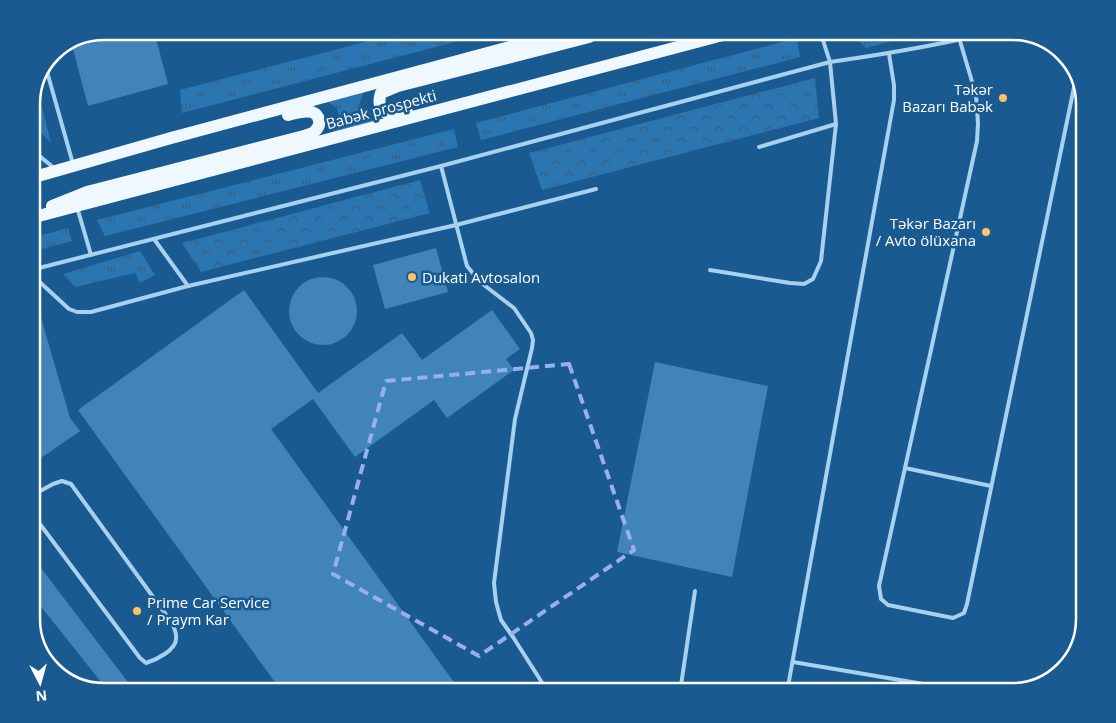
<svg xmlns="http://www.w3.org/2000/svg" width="1116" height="723" viewBox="0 0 1116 723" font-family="'Open Sans',sans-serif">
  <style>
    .grass { fill: url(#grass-tufts) }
    .forest { fill: url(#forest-crowns) }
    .building { fill: #4184b9 }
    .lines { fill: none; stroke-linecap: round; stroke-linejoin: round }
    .lane { stroke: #a8d0ef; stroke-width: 4 }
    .primary { stroke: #f0f8ff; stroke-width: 12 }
    .marked { fill: none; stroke: #99afed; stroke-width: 4; stroke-dasharray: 10 6; stroke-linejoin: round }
    .poi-dot { fill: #ffc266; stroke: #195b91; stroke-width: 2 }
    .labels { text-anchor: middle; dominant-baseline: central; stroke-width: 5; stroke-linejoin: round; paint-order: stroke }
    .poi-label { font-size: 15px; fill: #fff; stroke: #195b91; text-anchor: end }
    .street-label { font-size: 15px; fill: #fff; stroke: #195b91 }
    .rim { fill: none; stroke: #fff; stroke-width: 2.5 }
  </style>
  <defs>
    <pattern id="grass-tufts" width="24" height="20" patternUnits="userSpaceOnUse" patternTransform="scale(1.25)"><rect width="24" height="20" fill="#2b75b0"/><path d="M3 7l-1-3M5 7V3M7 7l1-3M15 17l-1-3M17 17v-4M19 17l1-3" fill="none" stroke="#3d5e79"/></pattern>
    <pattern id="forest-crowns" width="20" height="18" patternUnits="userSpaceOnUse" patternTransform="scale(1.25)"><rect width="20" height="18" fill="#2b75b0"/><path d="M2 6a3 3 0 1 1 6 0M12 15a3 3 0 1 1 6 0" fill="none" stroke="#3d5e79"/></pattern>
  </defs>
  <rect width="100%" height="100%" fill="#195b91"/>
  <g class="grass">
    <polygon points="407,31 497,31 182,113 180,90"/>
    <polygon points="846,31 931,31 866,48"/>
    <polygon points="797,38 800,57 481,140 476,123"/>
    <polygon points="37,87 51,143 31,122 31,100"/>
    <polygon points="364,91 359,105 362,116 375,121 331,133 340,122 337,109 327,101"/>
    <polygon points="454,129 458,147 105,236 97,220"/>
    <polygon points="68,228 72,241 35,251 31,245 31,238"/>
    <polygon points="140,251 155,275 140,283 135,273 75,287 63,274"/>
  </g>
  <g class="forest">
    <polygon points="815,78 819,118 542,190 529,153"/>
    <polygon points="420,180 430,213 201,272 182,243"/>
  </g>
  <g class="building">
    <polygon points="104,31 154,31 168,84 88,106 72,45"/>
    <polygon points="436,248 448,292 385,309 373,265"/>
    <circle cx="323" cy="311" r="34"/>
    <polygon points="244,290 318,393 402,333 422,360 492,310 520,349 506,359 514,370 447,418 434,400 355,457 313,399 271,429 461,692 282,692 78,410"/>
    <polygon points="40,314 70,418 80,431 31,465 31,315"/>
    <polygon points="655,362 768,386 732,577 617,552"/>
    <polygon points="31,555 134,690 132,692 109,692 31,594"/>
  </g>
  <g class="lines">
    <g class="lane">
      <polyline points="960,41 976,95 978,123 977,141 879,586 881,599 888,605 953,618 964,613 967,604 1077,73"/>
      <polyline points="46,68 73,164"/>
      <polyline points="759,147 836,124"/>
      <polyline points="31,149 54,168"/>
      <polyline points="441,166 467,266 480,282 514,308 531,333 533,340 532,348 515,419 494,583 496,602 501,620 513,637 548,692"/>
      <polyline points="77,207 91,255"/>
      <path d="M31 270 441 166 830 62C886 54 941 45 996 31"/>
      <polyline points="710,270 790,283 804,284 813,279 821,261 836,124 830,62 820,31"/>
      <polyline points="31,274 69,309 77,312 91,312 188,286 154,239"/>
      <polyline points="188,286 456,225 596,189"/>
      <polyline points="905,468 991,486"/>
      <path d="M31 496 53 484 62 481 71 484 172 623C174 628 177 633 176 639 176 650 156 660 146 663L140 658 31 512"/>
      <polyline points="793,662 971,692"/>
      <polyline points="680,692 695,591"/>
      <polyline points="787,692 894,100 894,85 889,54"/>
    </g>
    <g class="primary">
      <path d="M407 112C402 113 395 116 389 114 379 112 378 101 381 93L398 86 589 37 601 31"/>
      <polyline points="31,178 171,138 569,31"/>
      <path d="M52 206 87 192 304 136C308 135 312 134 315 131 322 125 320 115 312 112 304 110 295 113 288 115"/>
      <polyline points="31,218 738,31"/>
    </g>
  </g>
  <path class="marked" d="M569 364 634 550 479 656 333 574 386 381Z"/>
  <g class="poi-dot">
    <circle cx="1003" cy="98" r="5"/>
    <circle cx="986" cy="232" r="5"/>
    <circle cx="412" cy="277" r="5"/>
    <circle cx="137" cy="611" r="5"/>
  </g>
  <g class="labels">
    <g class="poi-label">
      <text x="993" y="89">Təkər<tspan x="993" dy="17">Bazarı Babək</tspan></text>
      <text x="976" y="223">Təkər Bazarı<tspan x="976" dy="17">/ Avto ölüxana</tspan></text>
      <text x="422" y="277" text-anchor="start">Dukati Avtosalon</text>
      <text x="147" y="602" text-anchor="start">Prime Car Service<tspan x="147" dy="17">/ Praym Kar</tspan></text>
    </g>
    <g class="street-label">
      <text transform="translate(381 109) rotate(-15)">Babək prospekti</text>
    </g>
  </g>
  <path d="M0 0H1116V723H0ZM104 40H1012A64 64 0 0 1 1076 104V619A64 64 0 0 1 1012 683H104A64 64 0 0 1 40 619V104A64 64 0 0 1 104 40Z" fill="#195b91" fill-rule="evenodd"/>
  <path class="rim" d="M104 40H1012A64 64 0 0 1 1076 104V619A64 64 0 0 1 1012 683H104A64 64 0 0 1 40 619V104A64 64 0 0 1 104 40Z"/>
  <g transform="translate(40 683) rotate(174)" stroke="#195b91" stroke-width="4" paint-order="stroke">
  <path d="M0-4L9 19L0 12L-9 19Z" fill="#ffffff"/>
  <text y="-8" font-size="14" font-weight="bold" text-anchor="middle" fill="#ffffff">N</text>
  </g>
</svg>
